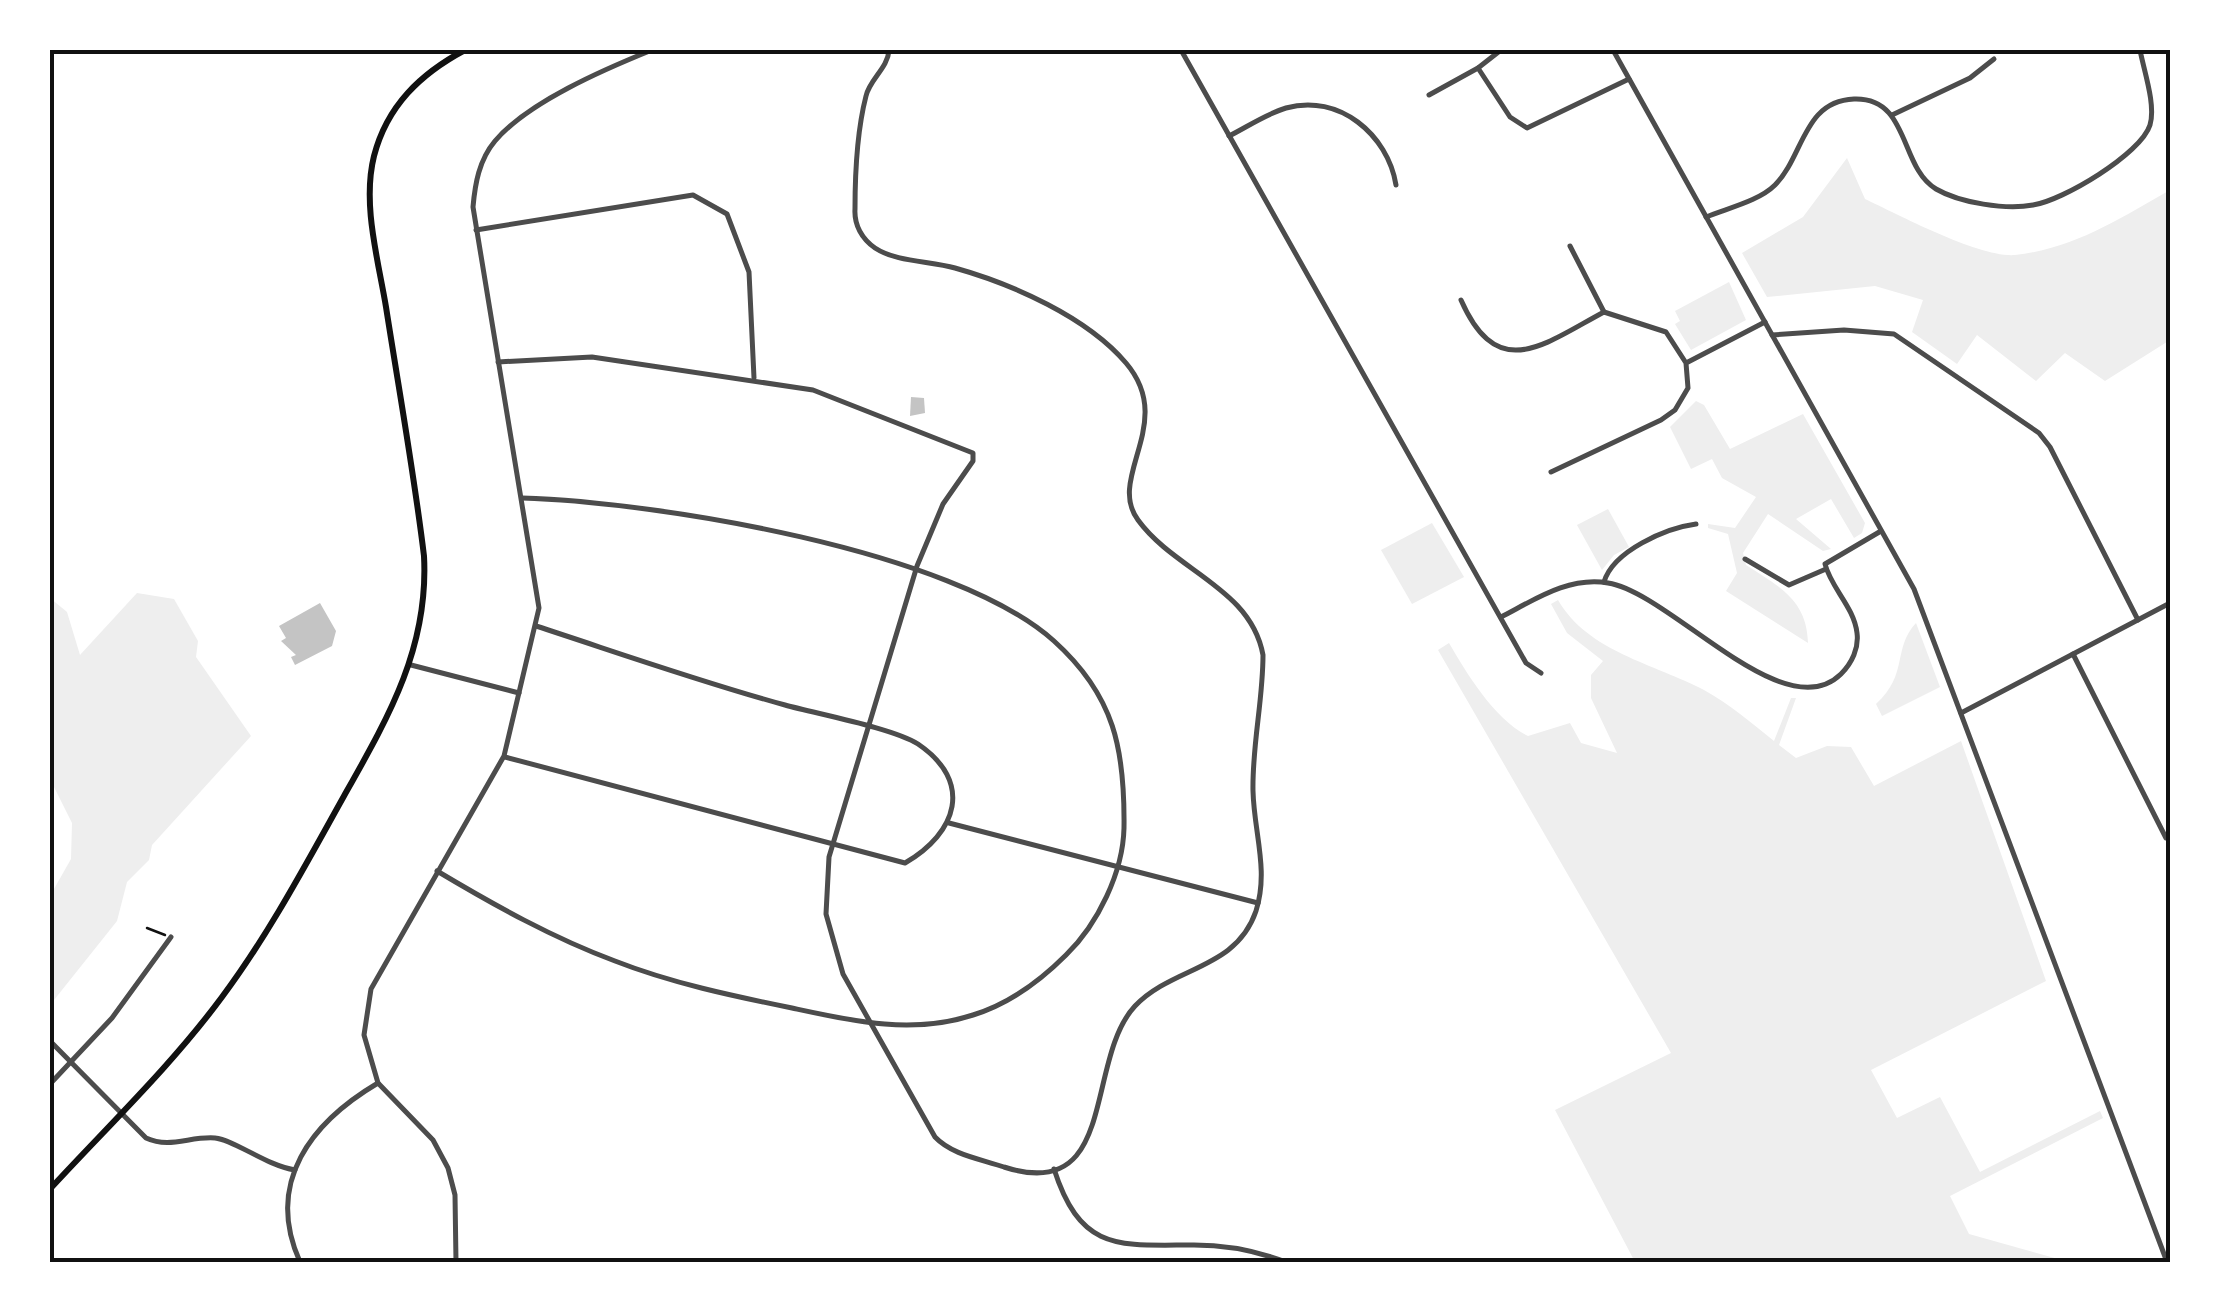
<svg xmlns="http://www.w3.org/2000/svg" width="2220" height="1312" viewBox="0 0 2220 1312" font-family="Poppins,sans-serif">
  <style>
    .green { fill: #eee }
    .building { fill: #c4c4c4 }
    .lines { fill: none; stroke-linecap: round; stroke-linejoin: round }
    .path { stroke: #111; stroke-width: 2.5 }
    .minor { stroke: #4c4c4c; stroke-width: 5 }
    .tertiary { stroke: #4c4c4c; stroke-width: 5 }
    .secondary { stroke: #111; stroke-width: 6 }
    .neatline { fill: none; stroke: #111; stroke-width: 4 }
  </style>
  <rect width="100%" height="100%" fill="#fff"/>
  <g class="green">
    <path d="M1847 158 1865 199C1899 215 1980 258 2015 255 2073 249 2121 218 2170 190V340L2105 381 2065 353 2036 381 1977 335 1957 364 1912 332 1923 300 1875 286 1767 297 1742 253 1803 217Z"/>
    <polygon points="1729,282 1746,320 1691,350 1675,324 1680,321 1675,311"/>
    <path d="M1696 401 1704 405 1730 449 1803 414 1865 523 1862 533 1854 538 1831 499 1796 519 1831 549 1823 551 1768 514 1743 553 1746 565C1778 586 1807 599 1808 643L1726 591 1737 573 1728 534 1708 528V524L1735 528 1756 497 1722 478 1712 459 1691 469 1670 427Z"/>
    <polygon points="1608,509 1629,547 1614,555 1602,570 1577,525"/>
    <polygon points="1432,523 1464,577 1412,604 1381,550"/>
    <polygon points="137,593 174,599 198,641 196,657 251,736 152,845 149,860 127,882 117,921 50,1005 50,896 71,859 72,823 50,779 50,598 67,612 80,655"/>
    <path d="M1558 600C1588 652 1655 664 1704 690 1729 704 1752 723 1774 741L1791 698H1796L1779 745 1796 758 1827 746 1851 747 1874 786 1961 741 2046 981 1871 1070 1897 1118 1940 1097 1980 1172 2100 1111 2103 1118 1950 1196 1969 1234 2069 1262H1635L1555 1110 1671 1053 1438 650 1449 643C1467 674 1495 720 1528 736L1570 723 1581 743 1617 753 1591 698V675L1603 661 1567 633 1551 604Z"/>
    <path d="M1916 623 1940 687 1882 716 1876 704C1909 674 1892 649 1916 623Z"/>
  </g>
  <g class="building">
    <polygon points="911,397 924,398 925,413 910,416"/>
    <polygon points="320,603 336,631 332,646 295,665 291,657 296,655 281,641 286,638 279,626"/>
  </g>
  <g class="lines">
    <polyline class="path" points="147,928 165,935"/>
    <g class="minor">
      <polyline points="1181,50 1526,663 1541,673"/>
      <polyline points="1478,68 1510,117 1527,128 1629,79"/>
      <polyline points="1429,95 1478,68 1501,50"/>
      <polyline points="1892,115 1970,78 1994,59"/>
      <path d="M1229 136C1247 127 1266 114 1286 108 1339 93 1388 135 1396 185"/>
      <path d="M1706 217C1728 208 1759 201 1775 185 1804 156 1803 101 1854 99 1910 97 1899 167 1936 189 1960 203 2006 210 2033 205 2062 201 2141 154 2150 125 2156 105 2144 71 2140 50"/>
      <polyline points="476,230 693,195 727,214 749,272 754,378"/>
      <polyline points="1570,246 1604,312"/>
      <path d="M1461 300C1498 384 1544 344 1604 312L1666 332 1686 363 1688 388 1675 410 1661 420 1551 472"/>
      <polyline points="1772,335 1844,330 1894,334 2039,433 2050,447 2138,620"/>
      <path d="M498 362 592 357 813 390 973 453V461L943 504 917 566 829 857 826 914 843 974 935 1137C952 1155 981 1159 1004 1167 1119 1204 1084 1061 1135 1006 1173 966 1236 970 1256 911 1269 870 1254 833 1253 791 1252 745 1263 701 1263 655 1251 588 1175 571 1138 520 1106 477 1177 423 1126 363 1087 317 1012 284 955 268 930 261 896 262 875 248 862 239 854 225 855 209 855 174 857 131 866 96 870 79 888 68 889 50"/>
      <polyline points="1688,362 1765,322"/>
      <polyline points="1745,559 1789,585 1826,569"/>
      <path d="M1604 582C1613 551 1666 528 1696 524"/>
      <path d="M1501 617C1534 600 1569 576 1608 583 1671 593 1784 730 1841 674 1852 663 1859 648 1857 633 1854 607 1831 588 1825 564L1881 531"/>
      <polyline points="2073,654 2166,838"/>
      <polyline points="411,665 519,693"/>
      <path d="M505 757 905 863C957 833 974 782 918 744 893 728 817 714 785 705 701 682 619 653 536 626"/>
      <polyline points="949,823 1258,903"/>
      <path d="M437 871C494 905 553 938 615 961 671 983 733 996 792 1008 852 1021 912 1035 973 1015 1009 1004 1040 981 1066 955 1098 924 1123 872 1124 828 1125 750 1115 696 1054 641 953 550 657 502 522 498"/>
      <path d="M50 1041 146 1138C170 1149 190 1136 215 1138 235 1140 265 1165 295 1170"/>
      <polyline points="50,1084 112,1018 171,937"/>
      <path d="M1054 1169C1081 1253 1120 1245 1194 1245 1225 1245 1257 1251 1286 1262"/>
      <path d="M300 1262C264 1182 312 1122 378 1083"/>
      <path d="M456 1262 455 1195 448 1168 433 1140 378 1083 364 1035 371 989 504 756 539 608 473 207C475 184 479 160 495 141 528 102 605 69 652 50"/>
    </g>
    <g class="tertiary">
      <polyline points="1613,50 1914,589 2167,1262"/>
      <polyline points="1961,713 2170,603"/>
    </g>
    <path class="secondary" d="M50 1189C108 1126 171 1066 222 997 269 934 306 864 344 796 388 718 429 648 424 556 414 473 399 390 386 307 378 259 362 204 374 156 387 106 420 74 465 50"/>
  </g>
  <rect width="2220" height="1312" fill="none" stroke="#ffffff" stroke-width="105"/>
  <rect x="52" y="52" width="2116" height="1208" class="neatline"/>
</svg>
